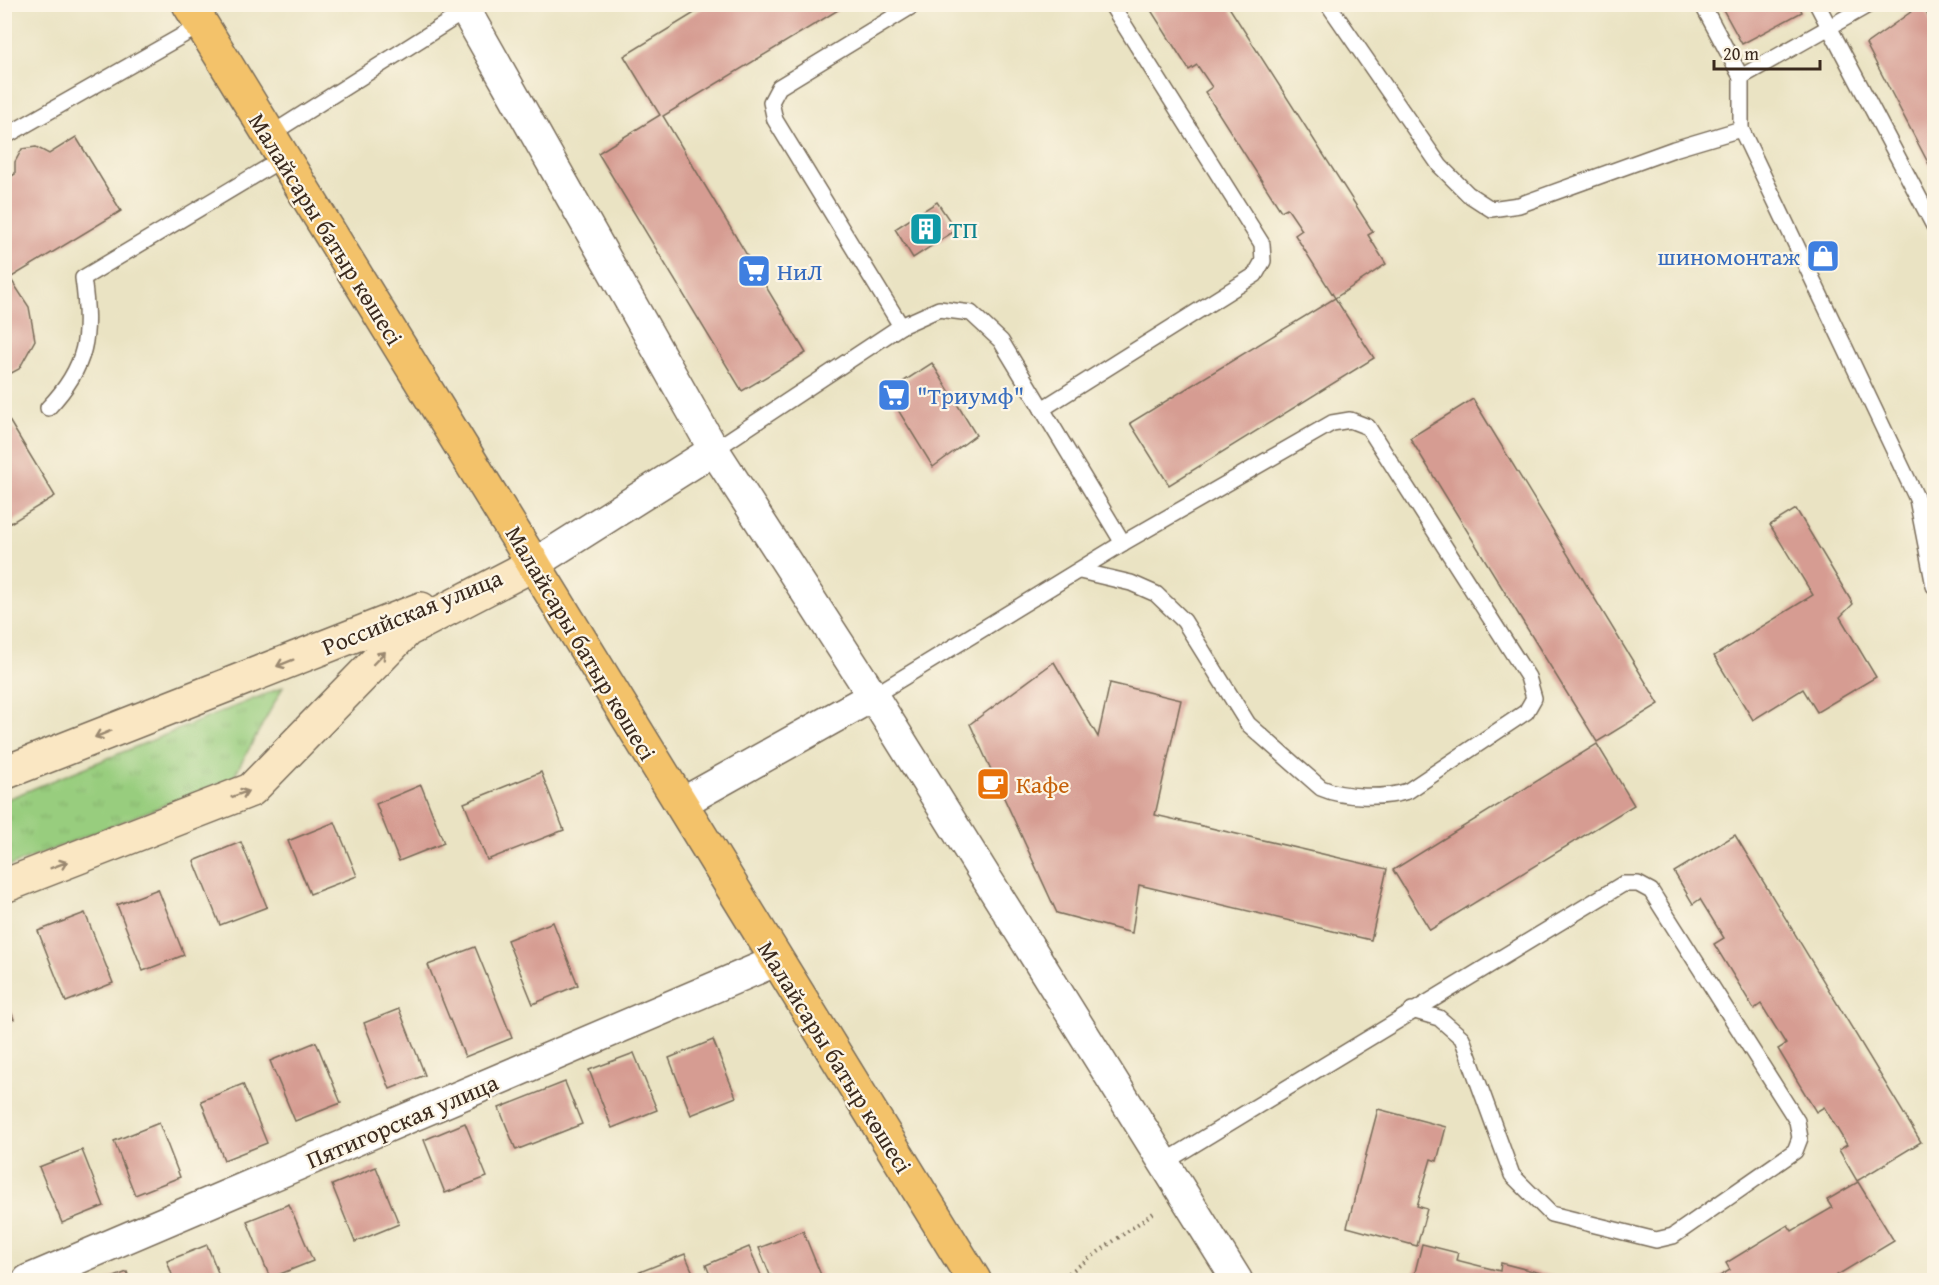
<svg xmlns="http://www.w3.org/2000/svg" width="1939" height="1285" viewBox="0 0 1939 1285" font-family="'Gentium Book Plus',serif">
  <style>
    .park { fill: url(#park-tufts); stroke: #6a7c4e; stroke-width: 1.5 }
    .building { fill: #d69c92 }
    .lines { fill: none; stroke-linecap: round; stroke-linejoin: round }
    .lane-casing { stroke: #786b58; stroke-width: 18 }
    .street-casing { stroke: #786b58; stroke-width: 33 }
    .secondary-casing { stroke: #786b58; stroke-width: 36 }
    .primary-casing { stroke: #786b58; stroke-width: 36 }
    .path { stroke: #786b58; stroke-width: 4; stroke-dasharray: 1.5 4.5; stroke-linecap: butt }
    .lane { stroke: #fff; stroke-width: 15 }
    .street { stroke: #fff; stroke-width: 30 }
    .secondary { stroke: #fae7c3; stroke-width: 33 }
    .primary { stroke: #f3c26a; stroke-width: 33 }
    .oneway { stroke: #9a8870 }
    .labels { text-anchor: middle; dominant-baseline: central; stroke-width: 4.5; stroke-linejoin: round; paint-order: stroke }
    .street-label { font-size: 24px; fill: #3b2a1e; stroke: #fcf5e5 }
    .culture-label { font-size: 24px; fill: #0d838f; stroke: #fcf5e5; text-anchor: start }
    .shop-label { font-size: 24px; fill: #366cbe; stroke: #fcf5e5; text-anchor: start }
    .food-label { font-size: 24px; fill: #c56008; stroke: #fcf5e5; text-anchor: start }
  </style>
  <defs>
    <pattern id="park-tufts" width="24" height="20" patternUnits="userSpaceOnUse" patternTransform="scale(1.5)"><rect width="24" height="20" fill="#98cd7e"/><path d="M3 7l-1-3M5 7V3M7 7l1-3M15 17l-1-3M17 17v-4M19 17l1-3" fill="none" stroke="#84b06c"/></pattern>
  </defs>
  <rect width="100%" height="100%" fill="#fcf5e5"/>
  <filter id="ink" filterUnits="userSpaceOnUse"><feTurbulence type="fractalNoise" baseFrequency=".0167" numOctaves="2"/><feDisplacementMap in="SourceGraphic" scale="12" xChannelSelector="R" yChannelSelector="G"/><feConvolveMatrix kernelMatrix="1 2 1 2 8 2 1 2 1" color-interpolation-filters="sRGB"/></filter>
  <filter id="wash" filterUnits="userSpaceOnUse"><feTurbulence type="fractalNoise" baseFrequency=".008" numOctaves="4" result="noise"/><feDisplacementMap in="SourceGraphic" scale="24" xChannelSelector="R" yChannelSelector="G"/><feGaussianBlur stdDeviation="1.35" result="paint"/><feColorMatrix in="noise" values="0 0 0 0 0 0 0 0 0 0 0 0 0 0 0 0 0 1.4 0 .05"/><feComposite in="paint" operator="in"/></filter>
  <g filter="url(#wash)">
    <rect width="100%" height="100%" fill="#eae3c3"/>
    <polygon class="park" points="283,687 233,778 5,868 5,800"/>
    <g id="blocks">
      <g class="building">
        <polygon points="709,4 848,4 663,116 806,353 742,391 598,153 660,115 624,56"/>
        <polygon points="1147,4 1227,4 1373,232 1368,235 1386,264 1335,298 1295,235 1302,230 1287,208 1281,211 1205,92 1212,87 1197,65 1189,70"/>
        <polygon points="1720,4 1798,4 1802,12 1742,44"/>
        <polygon points="1922,4 1934,28 1934,174 1866,44"/>
        <polygon points="76,137 121,211 10,278 29,307 35,340 19,369 4,377 4,181 15,174 15,162 22,149 36,147 49,154"/>
        <polygon points="937,202 956,230 913,258 895,229"/>
        <polygon points="1335,298 1374,358 1169,485 1130,423"/>
        <polygon points="932,363 976,435 933,467 887,392"/>
        <polygon points="1473,399 1659,704 1597,742 1410,438"/>
        <polygon points="4,412 55,496 4,527"/>
        <polygon points="1796,509 1853,604 1840,617 1876,677 1817,712 1803,689 1753,720 1714,656 1813,595 1770,525"/>
        <polygon points="1054,662 1098,737 1110,683 1181,700 1155,815 1387,869 1371,940 1139,885 1132,933 1057,913 970,724"/>
        <polygon points="1597,744 1634,805 1430,930 1393,870"/>
        <polygon points="541,772 564,830 487,860 464,803"/>
        <polygon points="421,785 444,843 399,861 376,804"/>
        <polygon points="335,822 357,876 310,894 288,841"/>
        <polygon points="1735,835 1921,1142 1857,1181 1839,1150 1847,1145 1824,1107 1816,1112 1778,1049 1786,1044 1761,1004 1754,1009 1714,944 1724,938 1700,899 1693,904 1674,872"/>
        <polygon points="241,842 267,907 220,925 194,861"/>
        <polygon points="158,889 184,955 143,971 117,905"/>
        <polygon points="85,913 113,983 66,1002 38,931"/>
        <polygon points="553,922 578,985 533,1004 507,940"/>
        <polygon points="475,947 512,1038 465,1057 428,965"/>
        <polygon points="4,995 14,1019 4,1023"/>
        <polygon points="399,1009 425,1075 390,1089 364,1023"/>
        <polygon points="713,1040 736,1097 691,1115 669,1058"/>
        <polygon points="316,1042 341,1103 295,1121 270,1061"/>
        <polygon points="634,1053 657,1110 612,1128 589,1070"/>
        <polygon points="565,1082 582,1124 516,1150 499,1108"/>
        <polygon points="243,1084 267,1143 224,1160 201,1101"/>
        <polygon points="1378,1109 1446,1127 1437,1161 1431,1159 1417,1206 1427,1209 1417,1246 1347,1227"/>
        <polygon points="159,1123 180,1177 135,1195 114,1141"/>
        <polygon points="465,1123 487,1177 445,1193 424,1140"/>
        <polygon points="82,1150 104,1206 62,1223 39,1167"/>
        <polygon points="376,1167 399,1224 355,1242 332,1185"/>
        <polygon points="1858,1182 1894,1241 1829,1280 1713,1280 1730,1270 1726,1263 1788,1225 1792,1231 1832,1208 1827,1200"/>
        <polygon points="289,1204 313,1261 270,1278 247,1221"/>
        <polygon points="803,1231 823,1280 772,1280 759,1248"/>
        <polygon points="1422,1244 1458,1253 1456,1260 1500,1271 1501,1263 1568,1280 1413,1280"/>
        <polygon points="207,1245 221,1280 174,1280 167,1261"/>
        <polygon points="749,1247 763,1280 712,1280 706,1265"/>
        <polygon points="685,1254 696,1280 629,1280 627,1277"/>
        <polygon points="127,1272 130,1280 107,1280"/>
      </g>
    </g>
  </g>
  <g filter="url(#ink)">
    <use href="#blocks" fill-opacity="0" stroke="#786b58" stroke-width="1.5"/>
    <g class="lines">
      <defs>
        <g id="lane">
          <polyline points="1328,4 1440,166 1468,194 1491,209 1519,205 1674,149 1741,129"/>
          <polyline points="1702,4 1741,77 1741,129 1917,499 1934,586"/>
          <polyline points="1817,4 1934,226"/>
          <polyline points="1741,77 1870,4"/>
          <polyline points="268,136 470,8"/>
          <polyline points="4,137 201,25"/>
          <polyline points="901,326 775,120 771,102 779,87 915,4"/>
          <path d="M48 408C88 366 91 335 83 278L282 159"/>
          <polyline points="1042,409 1255,275 1263,261 1262,244 1111,4"/>
          <polyline points="714,450 901,326 939,309 971,313 1001,341 1123,543 873,696"/>
          <path d="M1080 571 1131 583 1156 594 1184 621 1248 724 1321 788C1344 798 1384 799 1408 791L1526 712 1534 698 1528 677 1368 427 1350 420 1332 423 1123 543"/>
          <polyline points="1165,1162 1623,884 1638,884 1651,891 1797,1121 1800,1138 1795,1151 1673,1236 1656,1240 1551,1214 1512,1175 1462,1038 1439,1018 1412,1010"/>
        </g>
        <g id="street">
          <polyline points="462,4 714,450 873,696 1237,1280"/>
          <polyline points="534,564 714,450"/>
          <polyline points="680,804 873,696"/>
          <polyline points="28,1280 776,961"/>
        </g>
        <g id="secondary">
          <polyline points="4,773 421,609"/>
          <polyline points="4,886 251,790 407,630 534,564"/>
        </g>
        <polyline id="primary" points="189,4 974,1280"/>
      </defs>
      <use href="#lane" class="lane-casing"/>
      <use href="#street" class="street-casing"/>
      <use href="#secondary" class="secondary-casing"/>
      <use href="#primary" class="primary-casing"/>
      <polyline class="path" points="1059,1280 1156,1211"/>
      <use href="#lane" class="lane"/>
      <use href="#street" class="street"/>
      <use href="#secondary" class="secondary"/>
      <use href="#primary" class="primary"/>
    </g>
    <defs><path id="oneway-shaft" d="M-6 0H5M1.5-3L5.5 0L1.5 3" fill="none" stroke-width="1.6" stroke-linecap="round" stroke-linejoin="round" transform="scale(1.5)"/></defs>
    <g class="oneway">
      <use href="#oneway-shaft" transform="translate(379 658) rotate(-46)"/>
      <use href="#oneway-shaft" transform="translate(285 663) rotate(158)"/>
      <use href="#oneway-shaft" transform="translate(103 734) rotate(158)"/>
      <use href="#oneway-shaft" transform="translate(240 794) rotate(-21)"/>
      <use href="#oneway-shaft" transform="translate(59 865) rotate(-21)"/>
    </g>
  </g>
  <defs>
    <symbol id="building-square" viewBox="-11 -11 22 22"><rect x="-9" y="-9" width="18" height="18" rx="4" fill="#0f9aa8" stroke="#fcf5e5"/><path d="M-4-6H4V6H1V3H-1V6H-4ZM-2.5-4.3h1.7v1.8h-1.7ZM.8-4.3h1.7v1.8H.8ZM-2.5-1h1.7V.8h-1.7ZM.8-1h1.7V.8H.8Z" fill="#fff"/></symbol>
    <symbol id="shop-square" viewBox="-11 -11 22 22"><rect x="-9" y="-9" width="18" height="18" rx="4" fill="#3f7fe0" stroke="#fcf5e5"/><path d="M-5-2.5h2.3a2.7 3.5 0 0 1 5.4 0H5L5.5 6h-11ZM-1.5-2.5h3a1.5 2.3 0 0 0-3 0Z" fill="#fff"/></symbol>
    <symbol id="supermarket-square" viewBox="-11 -11 22 22"><rect x="-9" y="-9" width="18" height="18" rx="4" fill="#3f7fe0" stroke="#fcf5e5"/><path d="M-6-5.5h2.5l.6 2H6L4.5 2H-2.5L-4.4-4H-6ZM-1.5 3.2a1.3 1.3 0 1 0 .1 0ZM3 3.2a1.3 1.3 0 1 0 .1 0Z" fill="#fff"/></symbol>
    <symbol id="cafe-square" viewBox="-11 -11 22 22"><rect x="-9" y="-9" width="18" height="18" rx="4" fill="#e8710a" stroke="#fcf5e5"/><path d="M-5.5-4.5H6V0H3Q3 3.5 0 3.5H-2.5Q-5.5 3.5-5.5 0ZM3-3.2v2h1.7v-2ZM-6 4.5H4V6H-6Z" fill="#fff"/></symbol>
  </defs>
  <g fill-rule="evenodd">
    <use href="#building-square" x="907" y="210" width="38" height="38"/>
    <use href="#shop-square" x="1804" y="237" width="38" height="38"/>
    <use href="#supermarket-square" x="735" y="252" width="38" height="38"/>
    <use href="#supermarket-square" x="875" y="376" width="38" height="38"/>
    <use href="#cafe-square" x="974" y="765" width="38" height="38"/>
  </g>
  <g class="labels">
    <g class="street-label">
      <text transform="translate(326 229) rotate(58)">Малайсары батыр көшесі</text>
      <text transform="translate(412 612) rotate(-22)">Российская улица</text>
      <text transform="translate(581 643) rotate(59)">Малайсары батыр көшесі</text>
      <text transform="translate(835 1057) rotate(58)">Малайсары батыр көшесі</text>
      <text transform="translate(402 1121) rotate(-23)">Пятигорская улица</text>
    </g>
    <g class="culture-label">
      <text x="949" y="229">ТП</text>
    </g>
    <g class="shop-label">
      <text x="1800" y="256" text-anchor="end">шиномонтаж</text>
      <text x="777" y="271">НиЛ</text>
      <text x="917" y="395">"Триумф"</text>
    </g>
    <g class="food-label">
      <text x="1016" y="784">Кафе</text>
    </g>
  </g>
  <rect width="1939" height="1285" fill="none" stroke="#fcf5e5" stroke-width="24"/>
  <path d="M1714 60v9h106v-9" fill="none" stroke="#3b2a1e" stroke-width="3"/>
  <text x="1723" y="60" font-size="18" fill="#3b2a1e" stroke="#fcf5e5" stroke-width="4.5" paint-order="stroke">20 m</text>
</svg>
